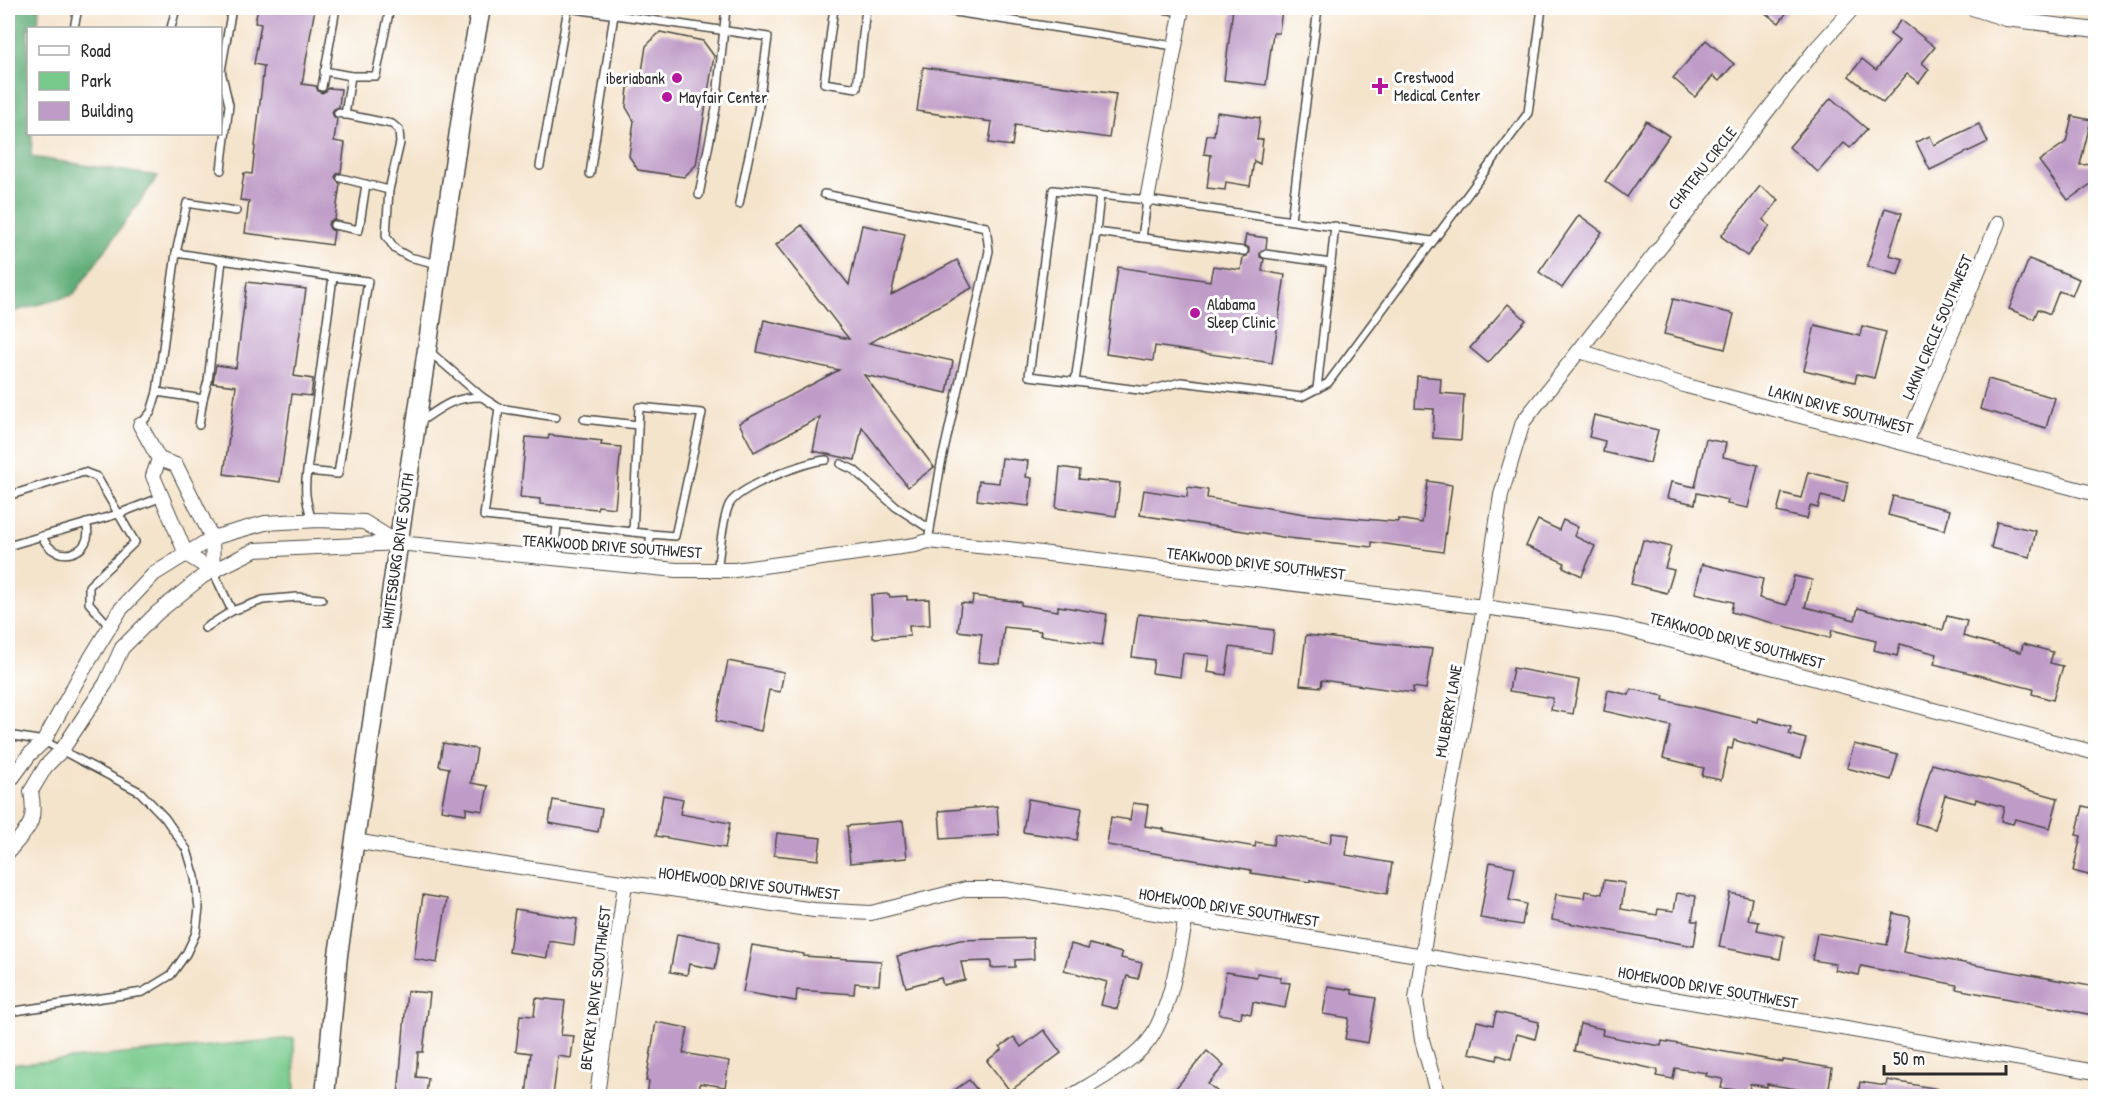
<svg xmlns="http://www.w3.org/2000/svg" width="2103" height="1104" viewBox="0 0 2103 1104" font-family="'Patrick Hand',sans-serif">
  <style>
    .green { fill: #78ca8c; stroke: #527a5c; stroke-width: 1.5 }
    .forest { fill: #62ae78; stroke: #466c52; stroke-width: 1.5 }
    .building { fill: #bf9bc7 }
    .lines { fill: none; stroke-linecap: round; stroke-linejoin: round }
    .lane-casing { stroke: #494743; stroke-width: 10 }
    .street-casing { stroke: #494743; stroke-width: 16 }
    .secondary-casing { stroke: #494743; stroke-width: 21 }
    .lane { stroke: #fff; stroke-width: 7 }
    .street { stroke: #fff; stroke-width: 14 }
    .secondary { stroke: #fff; stroke-width: 18 }
    .poi-dot { fill: #b5179e; stroke: #fff; stroke-width: 2 }
    .labels { text-anchor: middle; dominant-baseline: central; stroke-width: 6; stroke-linejoin: round; paint-order: stroke }
    .poi-label { font-size: 16px; fill: #2b2b2b; stroke: #fff; text-anchor: start }
    .street-label { font-size: 16px; fill: #2b2b2b; stroke: #fff }
  </style>
  <rect width="100%" height="100%" fill="#fff"/>
  <filter id="ink" filterUnits="userSpaceOnUse"><feTurbulence type="fractalNoise" baseFrequency=".0167" numOctaves="2"/><feDisplacementMap in="SourceGraphic" scale="12" xChannelSelector="R" yChannelSelector="G"/><feConvolveMatrix kernelMatrix="1 2 1 2 8 2 1 2 1" color-interpolation-filters="sRGB"/></filter>
  <filter id="wash" filterUnits="userSpaceOnUse"><feTurbulence type="fractalNoise" baseFrequency=".008" numOctaves="4" result="noise"/><feDisplacementMap in="SourceGraphic" scale="24" xChannelSelector="R" yChannelSelector="G"/><feGaussianBlur stdDeviation="1.35" result="paint"/><feColorMatrix in="noise" values="0 0 0 0 0 0 0 0 0 0 0 0 0 0 0 0 0 1.4 0 .05"/><feComposite in="paint" operator="in"/></filter>
  <g filter="url(#wash)">
    <rect width="100%" height="100%" fill="#f5e4cc"/>
    <polygon class="green" points="294,1038 295,1096 8,1096 8,1065"/>
    <polygon class="forest" points="8,8 39,8 38,28 28,28 28,134 32,134 31,157 158,176 73,295 8,313"/>
    <g id="blocks">
      <g class="building">
        <polygon points="258,8 315,8 302,84 316,86 318,91 322,93 326,91 328,88 341,89 339,107 334,109 332,112 334,117 337,119 334,141 345,143 341,172 337,174 335,177 340,184 335,219 330,221 328,224 330,229 334,231 332,245 245,233 249,201 240,200 244,173 252,174 264,66 254,64 261,24 255,23"/>
        <polygon points="1233,8 1277,8 1282,9 1279,33 1273,33 1266,85 1224,80"/>
        <polygon points="1758,8 1790,8 1779,23"/>
        <polygon points="1901,20 1935,47 1922,63 1929,69 1919,83 1907,74 1883,103 1849,76 1862,59 1876,70 1899,41 1890,34"/>
        <polygon points="660,32 703,41 714,56 696,165 684,177 638,170 629,156 634,121 626,107 628,88 641,78 646,46"/>
        <polygon points="1706,40 1734,64 1719,81 1713,76 1695,97 1673,78"/>
        <polygon points="923,67 1116,94 1109,138 1015,125 1012,146 989,143 992,122 917,111"/>
        <polygon points="1831,98 1867,129 1850,148 1844,143 1818,172 1789,147"/>
        <polygon points="1217,112 1260,118 1257,140 1263,139 1260,164 1254,161 1250,186 1226,182 1225,190 1207,188 1211,155 1204,154 1207,135 1214,135"/>
        <polygon points="2072,116 2091,120 2080,165 2096,164 2096,183 2091,184 2068,200 2039,161 2066,142"/>
        <polygon points="1646,121 1669,136 1627,197 1605,181"/>
        <polygon points="1979,124 1988,142 1930,170 1916,142 1930,136 1934,145"/>
        <polygon points="1760,186 1779,200 1763,220 1770,226 1747,256 1721,236"/>
        <polygon points="1885,208 1902,213 1889,255 1903,259 1898,275 1867,266"/>
        <polygon points="1579,215 1602,232 1562,288 1539,272"/>
        <polygon points="802,225 849,285 862,225 905,234 891,295 957,260 972,288 869,343 953,361 947,393 864,375 934,467 908,487 862,427 855,460 813,451 820,417 754,452 739,423 839,370 757,352 764,320 849,339 776,245"/>
        <polygon points="1246,235 1267,238 1266,248 1260,253 1260,257 1264,259 1262,271 1285,275 1272,363 1155,346 1153,361 1106,354 1118,267 1210,281 1213,266 1241,270 1243,257 1247,256 1249,252 1249,248 1244,245"/>
        <polygon points="2029,259 2079,279 2072,296 2059,291 2050,314 2038,309 2034,319 2009,309"/>
        <polygon points="247,282 306,289 294,376 313,379 311,396 292,394 280,482 224,474 236,386 213,383 216,365 236,368"/>
        <polygon points="1673,299 1734,314 1725,349 1664,334"/>
        <polygon points="1508,304 1526,320 1488,363 1470,348"/>
        <polygon points="1815,325 1860,336 1862,326 1886,332 1874,378 1857,374 1855,382 1804,370"/>
        <polygon points="1417,376 1441,378 1440,393 1464,395 1461,440 1433,438 1434,409 1415,408"/>
        <polygon points="1988,379 2055,398 2046,428 1980,409"/>
        <polygon points="1594,415 1658,430 1650,463 1603,452 1605,441 1589,437"/>
        <polygon points="549,435 602,441 601,445 621,447 615,508 598,506 597,509 540,504 540,499 520,497 526,437 548,439"/>
        <polygon points="1706,439 1726,443 1723,457 1758,465 1748,508 1727,504 1728,500 1697,493 1695,504 1667,498 1671,482 1695,487"/>
        <polygon points="1002,458 1028,461 1026,477 1032,478 1029,506 977,500 979,481 999,483"/>
        <polygon points="1060,467 1080,470 1079,479 1120,483 1116,516 1056,508"/>
        <polygon points="1808,472 1848,482 1844,502 1821,496 1818,508 1810,506 1807,519 1777,512 1782,493 1801,498"/>
        <polygon points="1428,481 1452,485 1443,552 1372,542 1372,547 1288,538 1140,515 1144,490 1187,497 1188,487 1208,490 1207,498 1305,514 1398,522 1398,519 1422,523"/>
        <polygon points="1893,496 1950,510 1945,530 1888,515"/>
        <polygon points="1538,520 1559,530 1563,520 1578,527 1574,536 1595,546 1582,576 1563,567 1565,563 1526,546"/>
        <polygon points="1997,522 2036,531 2030,557 1991,548"/>
        <polygon points="1643,540 1671,547 1665,568 1674,570 1667,593 1631,584"/>
        <polygon points="1702,564 1763,579 1759,598 1787,605 1794,576 1812,580 1805,607 1855,620 1858,608 1943,630 1947,616 1967,621 1963,636 2021,652 2023,644 2053,652 2050,663 2063,666 2053,700 2032,694 2033,689 1934,664 1937,654 1900,644 1897,656 1874,650 1876,641 1832,630 1830,638 1731,612 1733,602 1695,593"/>
        <polygon points="889,594 890,597 907,596 907,600 929,599 930,625 909,626 910,636 873,638 871,595"/>
        <polygon points="973,596 1021,602 1021,605 1058,611 1058,606 1107,614 1102,645 1040,635 1041,631 1004,627 1000,664 978,662 982,634 958,631 961,603 972,604"/>
        <polygon points="1138,614 1274,630 1271,653 1230,647 1226,675 1207,672 1209,656 1183,653 1180,677 1152,673 1154,660 1132,657"/>
        <polygon points="1306,635 1432,649 1426,689 1413,687 1413,693 1322,680 1321,687 1300,685"/>
        <polygon points="728,661 784,672 780,692 769,690 761,731 716,721"/>
        <polygon points="1513,668 1579,680 1573,714 1551,710 1553,698 1509,691"/>
        <polygon points="1631,689 1664,696 1663,700 1758,722 1759,718 1791,727 1789,734 1806,739 1800,759 1734,740 1732,749 1728,748 1721,780 1702,776 1704,768 1663,758 1671,726 1604,711 1608,690 1629,695"/>
        <polygon points="443,743 477,749 471,783 488,786 483,811 466,808 466,814 441,810 449,768 439,766"/>
        <polygon points="1854,744 1898,755 1891,780 1847,768"/>
        <polygon points="1932,764 2058,798 2050,828 2015,819 2013,824 2001,821 2004,807 1976,799 1975,803 1945,795 1935,829 1915,823"/>
        <polygon points="663,795 683,799 680,814 730,823 725,848 656,836"/>
        <polygon points="1028,799 1082,808 1077,840 1023,832"/>
        <polygon points="553,800 602,809 598,832 549,823"/>
        <polygon points="1133,803 1148,805 1145,826 1164,829 1164,831 1255,847 1256,842 1273,845 1275,834 1330,843 1332,833 1349,835 1346,855 1392,863 1387,894 1310,880 1310,882 1251,873 1251,870 1107,845 1111,817 1130,820"/>
        <polygon points="997,806 999,835 941,839 939,811"/>
        <polygon points="2083,806 2096,809 2096,862 2092,876 2073,871 2081,836 2076,835"/>
        <polygon points="903,821 907,858 850,863 847,826"/>
        <polygon points="777,833 821,838 818,860 774,855"/>
        <polygon points="1490,862 1515,867 1509,900 1526,904 1522,925 1480,918"/>
        <polygon points="1604,880 1625,883 1621,909 1657,915 1658,909 1674,911 1677,893 1696,896 1692,921 1698,921 1694,946 1552,920 1556,894 1584,898 1585,891 1602,894"/>
        <polygon points="1730,893 1752,898 1748,920 1759,922 1757,930 1784,936 1780,959 1719,947"/>
        <polygon points="423,895 447,899 437,963 414,959"/>
        <polygon points="515,909 577,919 574,945 549,941 547,958 509,952"/>
        <polygon points="1893,913 1910,917 1903,952 2096,987 2093,1015 1956,989 1957,985 1861,966 1859,975 1835,970 1836,964 1812,960 1817,933 1887,945"/>
        <polygon points="677,934 720,942 715,969 689,964 687,975 670,972"/>
        <polygon points="1033,938 1034,959 1015,960 1015,967 991,968 991,961 961,962 965,980 943,985 941,978 906,987 897,956 960,940"/>
        <polygon points="1071,944 1088,949 1090,944 1122,953 1121,958 1142,963 1138,979 1127,976 1117,1009 1101,1005 1107,982 1064,970"/>
        <polygon points="752,945 804,954 803,956 881,961 879,985 855,983 854,994 797,990 796,1001 743,992"/>
        <polygon points="1226,972 1257,977 1257,973 1281,977 1280,982 1290,983 1285,1008 1253,1002 1251,1014 1242,1012 1241,1018 1219,1014"/>
        <polygon points="1328,986 1352,990 1352,994 1376,998 1368,1043 1345,1039 1349,1018 1323,1014"/>
        <polygon points="407,991 430,993 423,1052 418,1052 416,1077 428,1078 426,1096 398,1096"/>
        <polygon points="536,998 565,1001 561,1035 574,1036 571,1058 558,1056 553,1096 526,1096 531,1053 516,1051 520,1015 534,1016"/>
        <polygon points="1496,1012 1539,1022 1535,1039 1517,1034 1511,1059 1498,1055 1497,1060 1469,1053 1477,1021 1493,1025"/>
        <polygon points="656,1022 688,1028 683,1053 729,1061 725,1087 700,1083 699,1096 647,1096 649,1081 646,1081"/>
        <polygon points="1580,1024 1603,1029 1602,1035 1637,1042 1661,1046 1662,1041 1783,1062 1783,1060 1832,1068 1828,1094 1767,1084 1767,1087 1750,1084 1749,1092 1721,1088 1723,1079 1706,1076 1707,1073 1675,1068 1673,1079 1656,1076 1658,1070 1574,1051"/>
        <polygon points="1044,1030 1061,1053 1010,1091 987,1061 1002,1049 1000,1047 1014,1037 1021,1047"/>
        <polygon points="1207,1051 1224,1066 1208,1084 1223,1096 1169,1096"/>
        <polygon points="969,1080 982,1096 946,1096"/>
        <polygon points="1887,1080 1939,1089 1938,1096 1858,1096 1860,1082 1886,1086"/>
      </g>
    </g>
  </g>
  <g filter="url(#ink)">
    <use href="#blocks" fill-opacity="0" stroke="#494743" stroke-width="1.5"/>
    <g class="lines">
      <defs>
        <g id="lane">
          <polyline points="834,8 824,83 857,88 866,8"/>
          <polyline points="929,8 1174,46"/>
          <polyline points="1157,8 1181,12"/>
          <polyline points="74,28 78,8"/>
          <polyline points="171,28 176,8"/>
          <polyline points="324,71 351,76 345,115"/>
          <polyline points="351,76 376,76 390,8"/>
          <polyline points="322,87 336,8"/>
          <polyline points="338,113 392,124 399,130 400,143 389,190 386,236 395,249 409,257 438,264"/>
          <polyline points="540,166 568,8 768,37 758,111 739,204"/>
          <polyline points="221,170 229,105 221,71 232,8"/>
          <polyline points="590,174 615,8"/>
          <polyline points="341,178 389,190"/>
          <polyline points="824,194 986,227 989,251 941,464 928,541"/>
          <polyline points="699,195 716,108 726,8"/>
          <polyline points="1291,220 1318,8"/>
          <polyline points="334,225 359,230 366,184"/>
          <polyline points="1096,232 1100,195"/>
          <polyline points="1142,238 1147,200"/>
          <polyline points="1432,241 1147,200 1053,190 1029,376 1147,391 1181,382 1301,397 1328,383 1528,113 1542,8"/>
          <polyline points="176,253 187,203 236,211"/>
          <polyline points="1265,254 1331,263"/>
          <polyline points="429,351 482,397 499,408 556,417"/>
          <polyline points="1075,382 1096,232 1244,251"/>
          <polyline points="1317,389 1335,226"/>
          <polyline points="157,392 203,399 208,381 222,260"/>
          <polyline points="499,408 484,516 633,532"/>
          <polyline points="584,419 638,425"/>
          <path d="M420 422C443 406 453 397 482 397"/>
          <polyline points="140,425 151,412 157,392 176,253 333,277"/>
          <polyline points="199,425 203,399"/>
          <polyline points="841,464 854,470 896,507 930,529"/>
          <path d="M307 471 338 474 368 281 333 277 307 471C304 491 306 501 312 521"/>
          <polyline points="8,496 84,472 97,477 135,542 89,586 89,603 110,627"/>
          <path d="M42 536C54 567 97 554 86 523"/>
          <polyline points="8,546 118,514 162,497"/>
          <polyline points="554,559 557,524"/>
          <polyline points="645,568 651,534 675,536 702,413 639,407 633,532 651,534"/>
          <path d="M717 570C720 553 722 520 729 505 738 487 806 461 826 460"/>
          <polyline points="213,571 232,611 263,600 297,597 322,599"/>
          <polyline points="205,628 232,611"/>
          <polyline points="8,735 44,741 140,792 165,818 187,850 195,877 199,908 196,933 186,954 171,975 143,992 8,1012"/>
        </g>
        <g id="street">
          <polyline points="1972,8 2006,19 2096,30"/>
          <polyline points="1147,200 1182,8"/>
          <polyline points="1580,351 1687,386 2096,494"/>
          <polyline points="140,425 159,459"/>
          <polyline points="1906,443 1998,223"/>
          <polygon points="159,459 176,465 212,538 213,571 186,554 153,476"/>
          <polyline points="8,777 13,777 29,755 44,741 79,677 120,610 154,574 212,538 265,523 319,520 364,522 398,543"/>
          <polyline points="355,841 431,854 814,910 871,913 966,889 1005,889 1424,956 2096,1072"/>
          <path d="M8 852C28 827 37 826 31 791L46 766 62 750 106 683 122 648 157 613 203 576 255 550 398 543 676 570H735L915 545 928 541 1008 549 1484 607 1616 626 2096 753"/>
          <polyline points="597,1096 625,883"/>
          <path d="M1072 1096C1096 1081 1137 1060 1152 1036 1173 1000 1178 958 1186 917"/>
          <polyline points="1438,1096 1422,1040 1416,999 1431,900 1484,607 1501,495 1523,422 1815,50 1853,8"/>
        </g>
        <polyline id="secondary" points="325,1096 338,955 463,104 481,8"/>
      </defs>
      <use href="#lane" class="lane-casing"/>
      <use href="#street" class="street-casing"/>
      <use href="#secondary" class="secondary-casing"/>
      <use href="#lane" class="lane"/>
      <use href="#street" class="street"/>
      <use href="#secondary" class="secondary"/>
    </g>
  </g>
  <g class="poi-dot">
    <circle cx="677" cy="78" r="6"/>
    <path d="M1377 77h6v6h6v6h-6v6h-6v-6h-6v-6h6z"/>
    <circle cx="667" cy="97" r="6"/>
    <circle cx="1195" cy="313" r="6"/>
  </g>
  <g class="labels">
    <g class="poi-label">
      <text x="1394" y="77">Crestwood<tspan x="1394" dy="18">Medical Center</tspan></text>
      <text x="665" y="78" text-anchor="end">iberiabank</text>
      <text x="679" y="97">Mayfair Center</text>
      <text x="1207" y="304">Alabama<tspan x="1207" dy="18">Sleep Clinic</tspan></text>
    </g>
    <g class="street-label">
      <text transform="translate(1702 168) rotate(-52)">CHATEAU CIRCLE</text>
      <text transform="translate(1937 327) rotate(-67)">LAKIN CIRCLE SOUTHWEST</text>
      <text transform="translate(1841 409) rotate(15)">LAKIN DRIVE SOUTHWEST</text>
      <text transform="translate(612 546) rotate(4)">TEAKWOOD DRIVE SOUTHWEST</text>
      <text transform="translate(397 551) rotate(-82)">WHITESBURG DRIVE SOUTH</text>
      <text transform="translate(1256 563) rotate(7)">TEAKWOOD DRIVE SOUTHWEST</text>
      <text transform="translate(1737 640) rotate(15)">TEAKWOOD DRIVE SOUTHWEST</text>
      <text transform="translate(1448 711) rotate(-80)">MULBERRY LANE</text>
      <text transform="translate(749 883) rotate(7)">HOMEWOOD DRIVE SOUTHWEST</text>
      <text transform="translate(1229 907) rotate(9)">HOMEWOOD DRIVE SOUTHWEST</text>
      <text transform="translate(1708 987) rotate(10)">HOMEWOOD DRIVE SOUTHWEST</text>
      <text transform="translate(595 988) rotate(-83)">BEVERLY DRIVE SOUTHWEST</text>
    </g>
  </g>
  <rect width="2103" height="1104" fill="none" stroke="#fff" stroke-width="30"/>
  <rect x="27" y="27" width="195" height="108" fill="#ffffff" stroke="#aaaaaa" stroke-width="1.5"/>
  <rect x="39" y="46" width="30" height="9" fill="#ffffff" stroke="#aaaaaa" stroke-width="1.5"/>
  <text x="81" y="57" font-size="18" fill="#2b2b2b">Road</text>
  <rect x="39" y="72" width="30" height="18" fill="#78ca8c" stroke="#aaaaaa" stroke-width="1.5"/>
  <text x="81" y="87" font-size="18" fill="#2b2b2b">Park</text>
  <rect x="39" y="102" width="30" height="18" fill="#bf9bc7" stroke="#aaaaaa" stroke-width="1.5"/>
  <text x="81" y="117" font-size="18" fill="#2b2b2b">Building</text>
  <path d="M1884 1065v9h122v-9" fill="none" stroke="#2b2b2b" stroke-width="3"/>
  <text x="1893" y="1065" font-size="18" fill="#2b2b2b" stroke="#ffffff" stroke-width="4.5" paint-order="stroke">50 m</text>
</svg>
